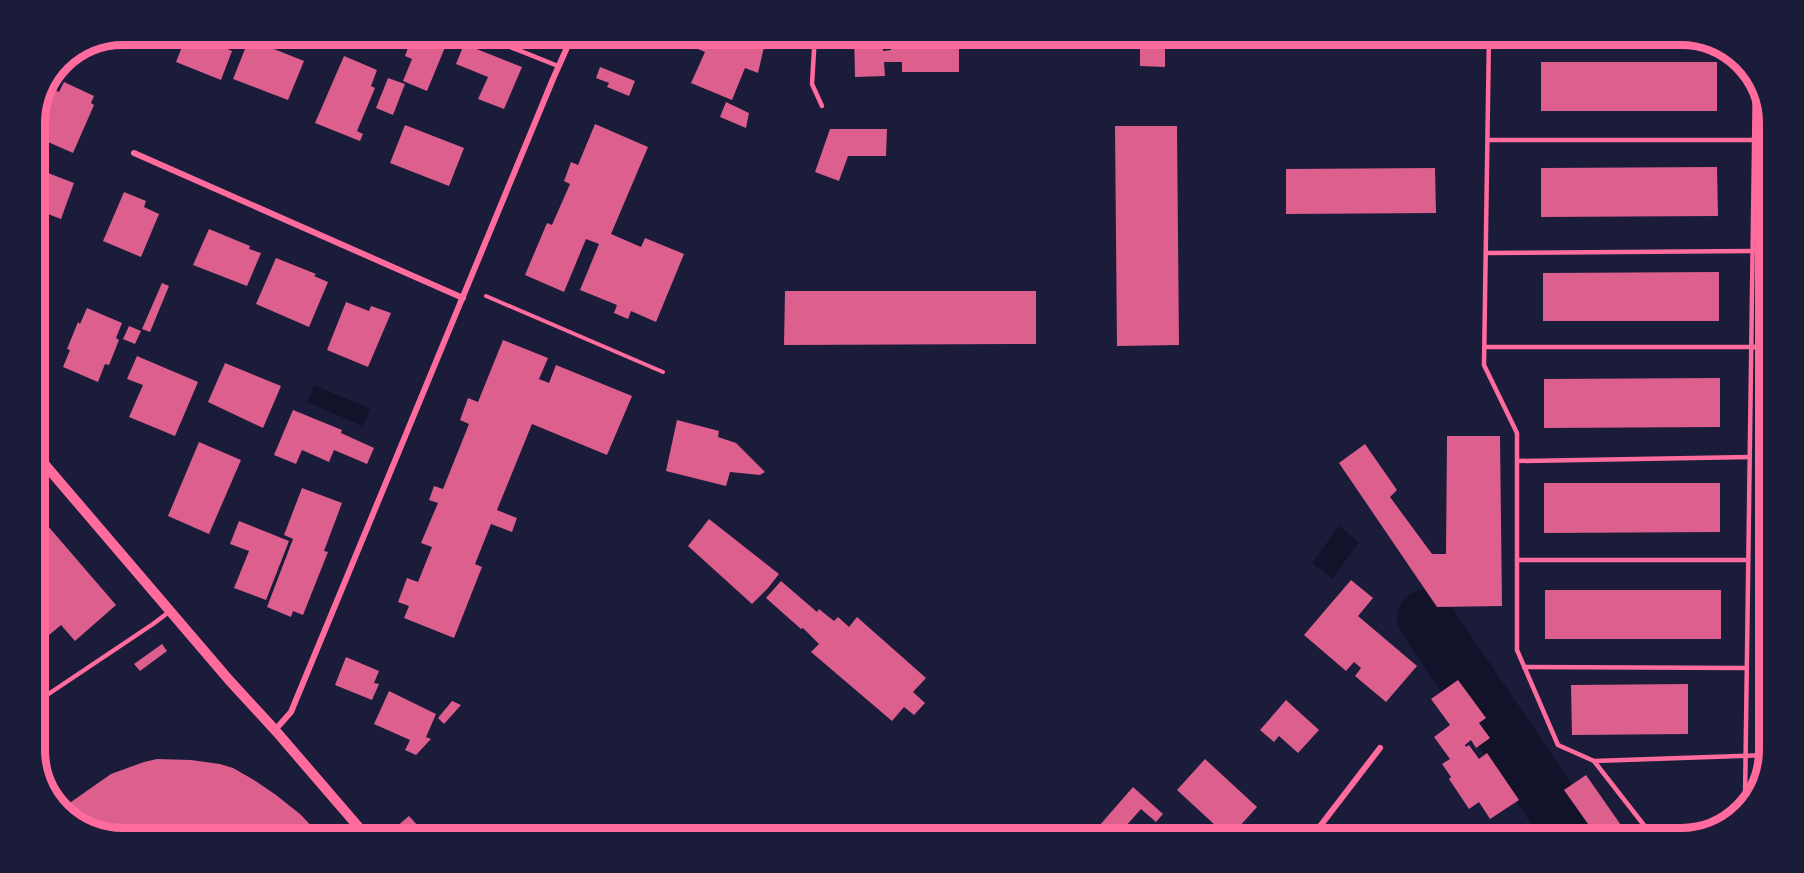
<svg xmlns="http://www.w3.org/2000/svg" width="1804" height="873" viewBox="0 0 1804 873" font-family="'Sofia Sans Condensed',sans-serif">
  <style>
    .water { fill: #12122b }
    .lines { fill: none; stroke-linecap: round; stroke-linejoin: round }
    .river { stroke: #12122b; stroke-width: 56 }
    .building { fill: #dd5f8e }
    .path { stroke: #ff6b9d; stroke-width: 4 }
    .service { stroke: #ff6b9d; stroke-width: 4.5 }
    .pedestrian { stroke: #ff6b9d; stroke-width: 5 }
    .minor { stroke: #ff6b9d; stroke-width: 6 }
    .tertiary { stroke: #ff6b9d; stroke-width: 10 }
    .rim { fill: none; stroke: #ff6b9d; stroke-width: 8 }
  </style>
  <rect width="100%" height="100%" fill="#1b1b3a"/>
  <g class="water">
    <polygon points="314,385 370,409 363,426 307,402"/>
    <polygon points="1339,526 1359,542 1332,579 1312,563"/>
  </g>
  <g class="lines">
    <polyline class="river" points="1425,618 1575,838"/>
  </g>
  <g class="building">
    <polygon points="187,34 192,34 232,51 221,80 176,62"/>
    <polygon points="413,34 435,34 448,40 427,91 403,81 412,59 405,56"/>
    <polygon points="690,34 718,34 742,44 743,34 767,34 758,73 745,68 732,100 691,83 705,52 686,44"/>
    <polygon points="854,34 883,34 883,51 891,50 891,34 959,34 959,72 902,72 902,62 884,62 885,76 855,77"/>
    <polygon points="1140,34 1165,34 1165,67 1140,66"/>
    <polygon points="249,39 304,61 288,100 233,79"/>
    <polygon points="464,44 522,67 504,109 478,99 488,77 456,64"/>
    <polygon points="344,56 377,70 371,86 375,88 357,131 363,134 360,141 315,123"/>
    <rect x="1541" y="62" width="176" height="49"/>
    <polygon points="600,67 635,81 629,96 607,87 609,83 596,78"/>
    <polygon points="388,78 405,84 393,115 376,108"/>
    <polygon points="64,82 94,96 91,103 94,105 73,153 39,138 44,125 36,121 50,88 59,92"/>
    <polygon points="726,102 749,113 746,128 720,117"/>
    <polygon points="595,124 648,147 611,234 641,247 645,238 684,254 656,322 631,311 628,319 614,313 617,305 580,290 599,244 586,239 564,292 525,275 547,223 552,225 570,184 564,181 571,162 578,165"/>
    <polygon points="405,125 464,148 449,186 390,163"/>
    <polygon points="1115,126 1177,126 1179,345 1117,346"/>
    <polygon points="830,129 887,129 886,156 848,156 839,181 815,172"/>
    <polygon points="1717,167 1718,216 1541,217 1541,168"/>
    <polygon points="35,168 74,183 61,219 35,209"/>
    <polygon points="1435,168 1436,213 1286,214 1286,169"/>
    <polygon points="124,192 146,201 144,207 159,214 141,257 103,241"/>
    <polygon points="209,229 250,246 249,249 261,253 247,286 193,265"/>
    <polygon points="276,258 316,274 314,276 328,282 309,327 256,304"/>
    <polygon points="1719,272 1719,321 1543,321 1543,273"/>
    <polygon points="35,280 46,285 35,312"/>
    <polygon points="162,283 169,286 150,332 142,329"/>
    <polygon points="785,291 1036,291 1036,344 784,345"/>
    <polygon points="346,302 369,311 371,306 391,313 368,367 327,350"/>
    <polygon points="87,308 122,323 116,338 119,340 109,365 105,364 98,382 63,367 70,350 67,349 78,322 80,324"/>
    <polygon points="129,326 141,331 135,344 123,339"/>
    <polygon points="503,340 548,358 539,379 549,383 556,365 632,396 607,455 532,424 497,510 517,518 512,532 491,524 475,564 482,567 454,638 404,618 409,606 398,602 407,578 418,582 432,547 421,543 438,503 429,500 434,486 443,489 469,424 460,420 468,398 478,402"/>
    <polygon points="137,356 198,382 175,436 129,417 143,385 127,379"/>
    <polygon points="225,363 281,386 263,428 208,402"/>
    <polygon points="1720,378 1720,427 1544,428 1544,379"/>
    <polygon points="293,410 342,430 341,433 374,448 367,464 334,450 329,462 302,450 296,464 274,455"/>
    <polygon points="677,420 719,431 718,437 736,443 765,472 760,475 730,472 726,486 666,471"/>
    <polygon points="1447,436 1500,436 1502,606 1437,607 1339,463 1365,444 1397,490 1390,497 1432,554 1446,554"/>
    <polygon points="199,442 241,460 209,534 168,516"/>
    <polygon points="1544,483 1720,483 1720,532 1544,533"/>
    <polygon points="302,488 342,503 324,551 328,552 303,615 293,611 291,617 267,607 293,539 284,535"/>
    <polygon points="35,511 116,605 75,641 61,625 35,647"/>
    <polygon points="709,519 779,574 768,588 752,604 688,546"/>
    <polygon points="239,521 289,541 266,600 234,588 249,551 230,544"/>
    <polygon points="1351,580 1373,598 1358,616 1417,666 1386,702 1355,676 1361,668 1354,662 1346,671 1304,635"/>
    <polygon points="781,581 817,612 819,609 834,621 838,617 849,627 857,617 926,678 913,692 925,703 914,715 904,707 892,721 811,652 819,644 803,628 801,629 766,598"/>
    <rect x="1545" y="590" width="176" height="49"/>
    <polygon points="162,644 167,651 140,671 134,664"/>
    <polygon points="346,657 379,671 374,683 379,684 372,700 335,685"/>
    <polygon points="1458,680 1486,718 1479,723 1490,738 1476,748 1471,740 1465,745 1466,747 1469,745 1479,759 1487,753 1519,800 1490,819 1479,802 1469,809 1449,779 1451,777 1442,764 1450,759 1434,737 1450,725 1431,699"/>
    <polygon points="1688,684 1688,734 1572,735 1571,685"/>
    <polygon points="389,691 436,714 426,737 431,739 416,755 405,750 410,740 374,724"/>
    <polygon points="1286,700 1319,730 1298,753 1279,736 1274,742 1260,730"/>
    <polygon points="452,701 461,705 444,724 438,718"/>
    <polygon points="157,759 191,760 220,764 233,768 254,780 276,795 300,814 321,836 319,838 123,838 84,829 61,809 111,774 144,762"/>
    <polygon points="1205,759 1257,807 1229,838 1177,790"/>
    <polygon points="1586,775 1630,838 1598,838 1564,790"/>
    <polygon points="1133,787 1163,814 1156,822 1141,809 1117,836 1104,831 1099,826"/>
    <polygon points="409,816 429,838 407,838 396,827"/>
  </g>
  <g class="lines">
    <polyline class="path" points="486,296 663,372"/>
    <g class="service">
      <polyline points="478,34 558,66"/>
      <polyline points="815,34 812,84 822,106"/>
      <polyline points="1489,34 1484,365 1517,433 1517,650 1558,745 1594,761"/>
      <polyline points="513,48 518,34"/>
      <polyline points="1488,140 1755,140"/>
      <polyline points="1486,253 1753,251"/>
      <polyline points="1485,347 1751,347"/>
      <polyline points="1517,461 1750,457"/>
      <polyline points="1517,560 1748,560"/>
      <polyline points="1524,667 1747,668"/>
      <polyline points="35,703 153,624 169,612"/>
      <polyline points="1747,804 1745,799 1755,76"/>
      <polyline points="1654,838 1594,761 1768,755"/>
    </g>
    <polyline class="pedestrian" points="1751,347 1769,347"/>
    <g class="minor">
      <polyline points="134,153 463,298"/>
      <polyline points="275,730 291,712 553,79 573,34"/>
      <polyline points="355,838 361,830"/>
      <polyline points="1311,838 1380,748"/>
    </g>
    <polyline class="tertiary" points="35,453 229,680 275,730 368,838"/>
  </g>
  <path d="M0 0H1804V873H0ZM123 45H1681A78 78 0 0 1 1759 123V750A78 78 0 0 1 1681 828H123A78 78 0 0 1 45 750V123A78 78 0 0 1 123 45Z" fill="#1b1b3a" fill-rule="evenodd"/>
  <path class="rim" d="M123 45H1681A78 78 0 0 1 1759 123V750A78 78 0 0 1 1681 828H123A78 78 0 0 1 45 750V123A78 78 0 0 1 123 45Z"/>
</svg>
